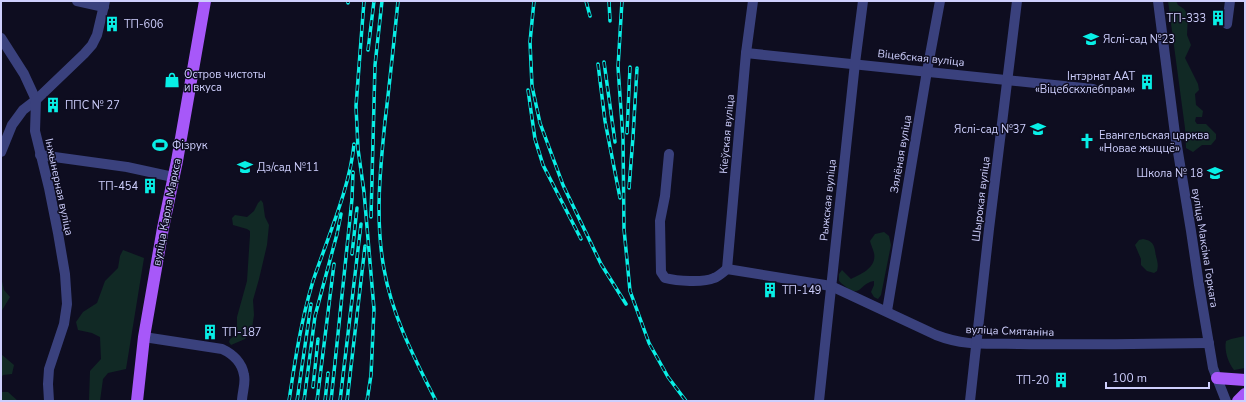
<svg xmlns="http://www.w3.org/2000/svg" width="1246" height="402" viewBox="0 0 1246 402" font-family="'Nunito Sans',sans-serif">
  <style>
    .green { fill: #112925 }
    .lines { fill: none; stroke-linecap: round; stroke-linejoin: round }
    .minor { stroke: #3a417d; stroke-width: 10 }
    .major { stroke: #a758f9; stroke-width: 12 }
    .rail-casing { stroke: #08efe6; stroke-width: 3.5 }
    .rail { stroke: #0e0d20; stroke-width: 2; stroke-dasharray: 6; stroke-linecap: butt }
    .labels { text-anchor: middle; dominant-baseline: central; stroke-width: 3; stroke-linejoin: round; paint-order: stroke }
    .poi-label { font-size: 11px; fill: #cecffd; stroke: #0e0d20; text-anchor: start }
    .street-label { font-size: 11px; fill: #cecffd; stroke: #0e0d20 }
  </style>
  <rect width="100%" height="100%" fill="#0e0d20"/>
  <g class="green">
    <polygon points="1168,1 1176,1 1178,5 1184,9 1188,15 1187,35 1191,45 1185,58 1198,84 1199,90 1195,94 1196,105 1203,111 1202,117 1196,117 1195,121 1197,124 1206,124 1216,134 1216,139 1211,145 1202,145 1193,152 1186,148 1185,128"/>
    <polygon points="261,200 263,203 265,217 269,225 267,245 259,279 253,300 254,315 252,328 245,339 231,345 229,342 230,339 233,337 237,331 237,317 247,281 250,235 250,231 247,229 233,225 232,218 235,215 247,217 254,211 258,203"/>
    <path d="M884 232 889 236 891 245 881 295 878 299 874 297 871 292 874 285V281C858 283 862 303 839 281V274L842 270 851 279C861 274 877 268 874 253 873 249 871 245 870 241L875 234Z"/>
    <path d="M1143 239C1157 241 1154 251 1157 260 1158 265 1158 266 1157 271L1154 273 1147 271 1141 265V259L1135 245 1139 240Z"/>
    <polygon points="123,250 144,258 126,369 108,373 103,379 100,401 89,401 90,371 101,359 100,337 92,333 78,330 76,322 83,312 97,303 105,281 118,268 120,256"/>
    <polygon points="1,277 4,290 10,297 1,312"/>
    <path d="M1245 336V368L1234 370C1228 363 1224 350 1226 341L1231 339Z"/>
    <polygon points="1,354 14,365 12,374 3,375 1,378"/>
    <polygon points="1,392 8,392 18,401 1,401"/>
  </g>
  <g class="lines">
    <g class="minor">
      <polyline points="77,1 104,7"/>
      <polyline points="1158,1 1175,134 1191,231 1199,285 1213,368 1226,401"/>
      <polyline points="1227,24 1230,1"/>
      <polyline points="1,38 24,74 36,100 23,110 12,125 1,152"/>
      <polyline points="746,53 1093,89"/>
      <path d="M669 154 665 196 660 221 661 272 665 278C677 281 703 283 714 278 719 276 723 272 727 269"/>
      <polyline points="40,155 127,167 173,177"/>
      <path d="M727 269 831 286 936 335C967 347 989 343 1020 344 1083 345 1146 344 1209 343"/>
      <polyline points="727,269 746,53 753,1"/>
      <polyline points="887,311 927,71 940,1"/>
      <path d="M144 337 222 349C233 354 242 363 244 375 246 383 242 393 242 401"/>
      <polyline points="49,401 48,384 49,369 64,324 67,304 65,274 58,233 49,188 35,131 36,100 84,54 92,45 97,35 105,1"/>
      <polyline points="819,401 855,63 863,1"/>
      <polyline points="970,401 989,229 1017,1"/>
    </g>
    <g class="major">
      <polyline points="1217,378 1245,380"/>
      <polyline points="137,401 144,337 163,228 177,161 205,1"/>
      <polyline points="1238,401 1245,394"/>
    </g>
    <defs>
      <g id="rail">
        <polyline points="364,1 356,106 358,149 364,192 374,309 371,375 367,401"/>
        <path d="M398 1C394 41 390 81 385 121 380 171 375 220 384 269 392 316 415 359 436 401"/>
        <polyline points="534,1 530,42 532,86 540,123 563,185 601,264 626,304"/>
        <polyline points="586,1 590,16"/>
        <polyline points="609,1 610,21"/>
        <polyline points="622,1 618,67 623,139 624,229 630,291 649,343 668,377 686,401"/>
        <polyline points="348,3 348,1"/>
        <polyline points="368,50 374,1"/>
        <polyline points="604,62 615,142"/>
        <polyline points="598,64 605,121 620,198"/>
        <polyline points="528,90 535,139 543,165 581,239"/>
        <polyline points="627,133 630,67"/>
        <polyline points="629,188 633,137 637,68"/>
        <polyline points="371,217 375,65 382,1"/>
        <polyline points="352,254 357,208"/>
        <polyline points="313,387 318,339"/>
        <path d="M289 401C295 360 301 321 313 281 327 239 350 188 354 144"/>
        <polyline points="297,401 311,304"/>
        <polyline points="304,401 315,316 337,234 341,214"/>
        <polyline points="317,401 334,264"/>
        <polyline points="325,401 328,373"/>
        <polyline points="331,401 352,199 353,172"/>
        <polyline points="340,401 361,224"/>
        <polyline points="347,401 365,246"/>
      </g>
    </defs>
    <use href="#rail" class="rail-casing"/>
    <use href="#rail" class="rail"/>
  </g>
  <defs>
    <symbol id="building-bare" viewBox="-9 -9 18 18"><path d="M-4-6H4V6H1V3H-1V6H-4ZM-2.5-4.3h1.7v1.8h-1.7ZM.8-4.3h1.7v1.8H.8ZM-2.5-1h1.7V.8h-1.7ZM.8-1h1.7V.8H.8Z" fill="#08efe6" stroke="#0e0d20" stroke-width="2.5" paint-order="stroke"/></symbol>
    <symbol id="school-bare" viewBox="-9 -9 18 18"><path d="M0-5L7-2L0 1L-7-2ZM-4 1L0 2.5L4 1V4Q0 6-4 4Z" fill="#08efe6" stroke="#0e0d20" stroke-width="2.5" paint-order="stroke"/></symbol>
    <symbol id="shop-bare" viewBox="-9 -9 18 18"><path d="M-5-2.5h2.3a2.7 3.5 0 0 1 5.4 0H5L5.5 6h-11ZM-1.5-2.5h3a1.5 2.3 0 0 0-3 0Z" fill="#08efe6" stroke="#0e0d20" stroke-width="2.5" paint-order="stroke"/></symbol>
    <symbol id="church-bare" viewBox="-9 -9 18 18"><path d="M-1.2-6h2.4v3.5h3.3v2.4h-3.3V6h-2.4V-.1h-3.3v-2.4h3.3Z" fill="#08efe6" stroke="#0e0d20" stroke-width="2.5" paint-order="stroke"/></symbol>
    <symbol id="stadium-bare" viewBox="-9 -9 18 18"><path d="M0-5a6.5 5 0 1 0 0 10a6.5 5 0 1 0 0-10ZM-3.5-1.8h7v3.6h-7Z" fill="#08efe6" stroke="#0e0d20" stroke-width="2.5" paint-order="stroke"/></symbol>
  </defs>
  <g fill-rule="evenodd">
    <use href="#building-bare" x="1207" y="7" width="22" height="22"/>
    <use href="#building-bare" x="101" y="13" width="22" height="22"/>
    <use href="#school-bare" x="1080" y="28" width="22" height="22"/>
    <use href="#shop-bare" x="161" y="69" width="22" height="22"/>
    <use href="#building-bare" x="1136" y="71" width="22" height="22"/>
    <use href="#building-bare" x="42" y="94" width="22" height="22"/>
    <use href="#school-bare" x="1027" y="118" width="22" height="22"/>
    <use href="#church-bare" x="1076" y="130" width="22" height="22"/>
    <use href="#stadium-bare" x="149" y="134" width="22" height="22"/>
    <use href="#school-bare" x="234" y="156" width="22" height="22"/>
    <use href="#school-bare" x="1204" y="162" width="22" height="22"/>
    <use href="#building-bare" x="139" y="175" width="22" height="22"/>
    <use href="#building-bare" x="759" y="279" width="22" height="22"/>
    <use href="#building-bare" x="199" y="321" width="22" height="22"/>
    <use href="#building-bare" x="1050" y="369" width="22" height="22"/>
  </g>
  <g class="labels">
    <g class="poi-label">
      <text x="1206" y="18" text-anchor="end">ТП-333</text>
      <text x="124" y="24">ТП-606</text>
      <text x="1103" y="39">Яслі-сад №23</text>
      <text x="184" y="74">Остров чистоты<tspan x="184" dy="13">и вкуса</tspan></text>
      <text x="1135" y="76" text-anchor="end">Інтэрнат ААТ<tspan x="1135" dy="13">«Віцебскхлебпрам»</tspan></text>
      <text x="65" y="105">ППС № 27</text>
      <text x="1026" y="129" text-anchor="end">Яслі-сад №37</text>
      <text x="1099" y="135">Евангельская царква<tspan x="1099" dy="13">«Новае жыццё»</tspan></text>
      <text x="172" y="145">Фізрук</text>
      <text x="257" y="167">Дз/сад №11</text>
      <text x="1203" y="173" text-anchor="end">Школа № 18</text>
      <text x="138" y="186" text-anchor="end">ТП-454</text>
      <text x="782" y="290">ТП-149</text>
      <text x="222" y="332">ТП-187</text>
      <text x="1049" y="380" text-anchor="end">ТП-20</text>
    </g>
    <g class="street-label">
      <text transform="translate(921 58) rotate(6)">Віцебская вуліца</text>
      <text transform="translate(727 134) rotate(-85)">Кіеўская вуліца</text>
      <text transform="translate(901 154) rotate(-80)">Зялёная вуліца</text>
      <text transform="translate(59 187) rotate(78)">Інжынерная вуліца</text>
      <text transform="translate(981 199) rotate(-83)">Шырокая вуліца</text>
      <text transform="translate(828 200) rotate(-84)">Рыжская вуліца</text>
      <text transform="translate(167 212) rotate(-79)">вуліца Карла Маркса</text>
      <text transform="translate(1205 248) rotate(81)">вуліца Максіма Горкага</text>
      <text transform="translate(1010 331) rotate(2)">вуліца Смятаніна</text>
    </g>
  </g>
  <rect width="1246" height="402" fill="none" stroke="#cecffd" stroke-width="4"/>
  <path d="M1106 382v6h103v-6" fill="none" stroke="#cecffd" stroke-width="2"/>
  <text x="1112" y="382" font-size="12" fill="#cecffd" stroke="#0e0d20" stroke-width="3" paint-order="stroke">100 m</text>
</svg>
